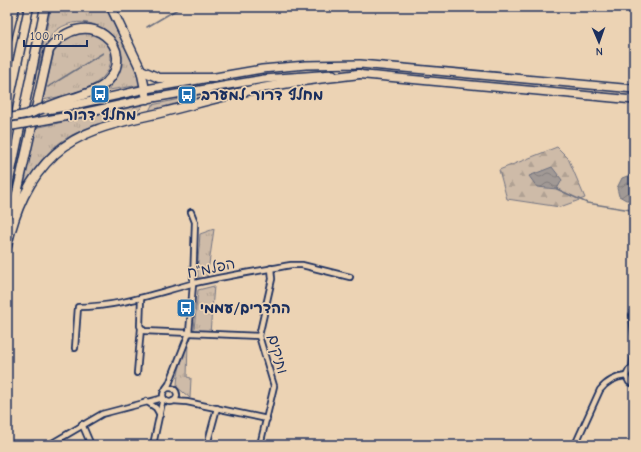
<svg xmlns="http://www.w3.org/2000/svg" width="641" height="452" viewBox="0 0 641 452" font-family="'Comic Neue','Playpen Sans Hebrew',sans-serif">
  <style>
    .grass { fill: url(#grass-tufts); stroke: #747583 }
    .forest { fill: url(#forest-firs); stroke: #747583 }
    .water { fill: url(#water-waves); stroke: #6b6f7f }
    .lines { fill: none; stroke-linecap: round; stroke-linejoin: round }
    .stream { stroke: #6b6f7f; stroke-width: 1.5 }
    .street-casing { stroke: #1b2f5e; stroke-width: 8 }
    .primary-casing { stroke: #1b2f5e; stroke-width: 10 }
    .highway-casing { stroke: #1b2f5e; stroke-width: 11 }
    .street { stroke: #ecd3b4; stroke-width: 4.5 }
    .primary { stroke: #ecd3b4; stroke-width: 7 }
    .highway { stroke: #ecd3b4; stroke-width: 8 }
    .primary-bridge-casing { stroke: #1b2f5e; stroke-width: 10; stroke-linecap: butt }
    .highway-bridge-casing { stroke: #1b2f5e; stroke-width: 11; stroke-linecap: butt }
    .primary-bridge { stroke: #ecd3b4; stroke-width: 7 }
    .highway-bridge { stroke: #ecd3b4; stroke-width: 8 }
    .labels { text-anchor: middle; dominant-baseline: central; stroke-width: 3.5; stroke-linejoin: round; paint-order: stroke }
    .poi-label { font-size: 15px; font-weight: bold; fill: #1b2f5e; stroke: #ecd3b4; text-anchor: start }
    .street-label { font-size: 15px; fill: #1b2f5e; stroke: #ecd3b4 }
  </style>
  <defs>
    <pattern id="grass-tufts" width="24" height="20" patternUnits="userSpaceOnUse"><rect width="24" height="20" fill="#cebba8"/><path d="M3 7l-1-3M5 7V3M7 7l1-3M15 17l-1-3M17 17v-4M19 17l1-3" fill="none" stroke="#b0a193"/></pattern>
    <pattern id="forest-firs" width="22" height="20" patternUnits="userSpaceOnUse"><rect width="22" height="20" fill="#cebba8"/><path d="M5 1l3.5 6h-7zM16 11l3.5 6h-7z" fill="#b0a193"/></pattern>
    <pattern id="water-waves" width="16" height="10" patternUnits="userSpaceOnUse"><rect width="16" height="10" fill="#a19995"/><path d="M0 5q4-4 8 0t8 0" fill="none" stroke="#827d7d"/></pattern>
  </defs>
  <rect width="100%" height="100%" fill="#ecd3b4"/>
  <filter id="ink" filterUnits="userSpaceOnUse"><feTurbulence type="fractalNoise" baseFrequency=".025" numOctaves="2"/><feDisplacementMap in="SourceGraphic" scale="8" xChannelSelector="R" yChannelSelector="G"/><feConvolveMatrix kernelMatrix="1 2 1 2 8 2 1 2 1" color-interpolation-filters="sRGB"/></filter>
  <g filter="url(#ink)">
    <g class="grass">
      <path d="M51 7H105L135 68 140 85 103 91C155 50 89 0 53 33 45 44 42 57 38 70Z"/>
      <path d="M93 28C98 34 106 40 110 46 111 49 111 55 111 58 110 89 66 95 43 100L54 52 61 39Z"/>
      <polygon points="253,83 253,87 149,111 152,105"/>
      <path d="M143 105C134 122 94 125 76 133 49 146 34 168 19 193L35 128Z"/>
      <polygon points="214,229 207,278 202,279 198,277 197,273 200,234"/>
      <polygon points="214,286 210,333 196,331 194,329 198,290"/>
      <path d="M188 342 187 377 191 378 190 398 177 387C177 371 183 357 188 342Z"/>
    </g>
    <polygon class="forest" points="557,147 568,158 585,198 560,207 507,199 499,170"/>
    <g class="water">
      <polygon points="552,167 562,180 557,189 537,187 529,176"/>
      <polygon points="630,175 634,176 634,200 626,200 619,196 617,188 622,178"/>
    </g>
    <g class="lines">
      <g class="stream">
        <polyline points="147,27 181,7"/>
        <polyline points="48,87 103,53"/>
        <polyline points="557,189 587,203 631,210"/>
      </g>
      <defs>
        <g id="street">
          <polyline points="141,298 140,326 144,331 259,336"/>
          <polyline points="634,310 632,315 634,333"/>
          <path d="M75 348 78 307C119 307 156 293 195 283 226 276 259 271 291 265H302L350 277"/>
          <polyline points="632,368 634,353"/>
          <polyline points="634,368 629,370 626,376 629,382 634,384"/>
          <polyline points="137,373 141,328"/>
          <circle cx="170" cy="395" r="7"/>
          <polyline points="166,388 169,384 189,333 193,284 195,222 191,212"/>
          <polyline points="146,401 156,408 160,415"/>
          <polyline points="173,401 187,402 267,419"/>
          <polyline points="82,424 91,445"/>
          <polyline points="49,445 102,414 163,398"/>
          <polyline points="153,445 163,398"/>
          <polyline points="207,445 217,408"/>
          <polyline points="260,445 274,386 259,336 272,279 271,268"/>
          <path d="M575 445 600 390C607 381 615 377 626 376"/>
        </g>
        <g id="primary">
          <polyline points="355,74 634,100"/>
          <polyline points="65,107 146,89 262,69 306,65 360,64 634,89"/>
          <polyline points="63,117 147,99 264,79 333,74"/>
        </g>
        <g id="highway">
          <polyline points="111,7 141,70 147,99"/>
          <polyline points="7,38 15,7"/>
          <polyline points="141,70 159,78 215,78"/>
          <polyline points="7,111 29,7"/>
          <polyline points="7,190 45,7"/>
          <path d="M13 211 49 50C86 0 142 50 105 84 94 93 76 97 63 101"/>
          <path d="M7 246C15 211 28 179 55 154 84 127 127 121 164 112 200 103 236 92 273 86 301 80 330 78 359 74"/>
        </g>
      </defs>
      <use href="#street" class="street-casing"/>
      <use href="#primary" class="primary-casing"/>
      <use href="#highway" class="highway-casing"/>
      <use href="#street" class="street"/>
      <use href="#primary" class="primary"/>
      <use href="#highway" class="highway"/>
      <defs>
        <g id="primary-bridge">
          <polyline points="46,110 65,107"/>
          <polyline points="7,118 33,113"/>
          <polyline points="7,127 63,117"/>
        </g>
        <polyline id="highway-bridge" points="28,114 63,101"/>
      </defs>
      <use href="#primary-bridge" class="primary-bridge-casing"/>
      <use href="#highway-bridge" class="highway-bridge-casing"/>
      <use href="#primary-bridge" class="primary-bridge"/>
      <use href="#highway-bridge" class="highway-bridge"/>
    </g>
  </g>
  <defs>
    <symbol id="bus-square" viewBox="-11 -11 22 22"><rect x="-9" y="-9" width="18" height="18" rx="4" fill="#1f6fb2" stroke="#ecd3b4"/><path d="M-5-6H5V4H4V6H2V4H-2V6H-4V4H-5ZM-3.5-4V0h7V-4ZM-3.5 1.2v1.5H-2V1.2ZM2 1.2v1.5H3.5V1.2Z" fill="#fff"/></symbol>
  </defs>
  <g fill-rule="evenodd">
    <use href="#bus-square" x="89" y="83" width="22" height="22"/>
    <use href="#bus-square" x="176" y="84" width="22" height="22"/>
    <use href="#bus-square" x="175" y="297" width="22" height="22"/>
  </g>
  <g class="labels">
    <g class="poi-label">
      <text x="201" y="95">מחלף דרור למערב</text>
      <text x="100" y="115" text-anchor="middle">מחלף דרור</text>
      <text x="200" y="308">ההדרים/עממי</text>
    </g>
    <g class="street-label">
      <text transform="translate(211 268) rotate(-12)">הפלמ"ח</text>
      <text transform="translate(278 354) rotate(75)">ותיקים</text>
    </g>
  </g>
  <rect width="641" height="452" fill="none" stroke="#ecd3b4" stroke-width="24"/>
  <rect x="12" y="12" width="617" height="428" fill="none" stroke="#1b2f5e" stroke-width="1.5" filter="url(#ink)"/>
  <g transform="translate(599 42) rotate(178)" stroke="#ecd3b4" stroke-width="3" paint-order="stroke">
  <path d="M0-3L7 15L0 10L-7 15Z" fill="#1b2f5e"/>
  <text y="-6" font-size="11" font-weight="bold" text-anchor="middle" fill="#1b2f5e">N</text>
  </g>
  <path d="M24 40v6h63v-6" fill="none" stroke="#1b2f5e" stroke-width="2"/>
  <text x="30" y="40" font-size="12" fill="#1b2f5e" stroke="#ecd3b4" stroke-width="3" paint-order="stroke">100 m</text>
</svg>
